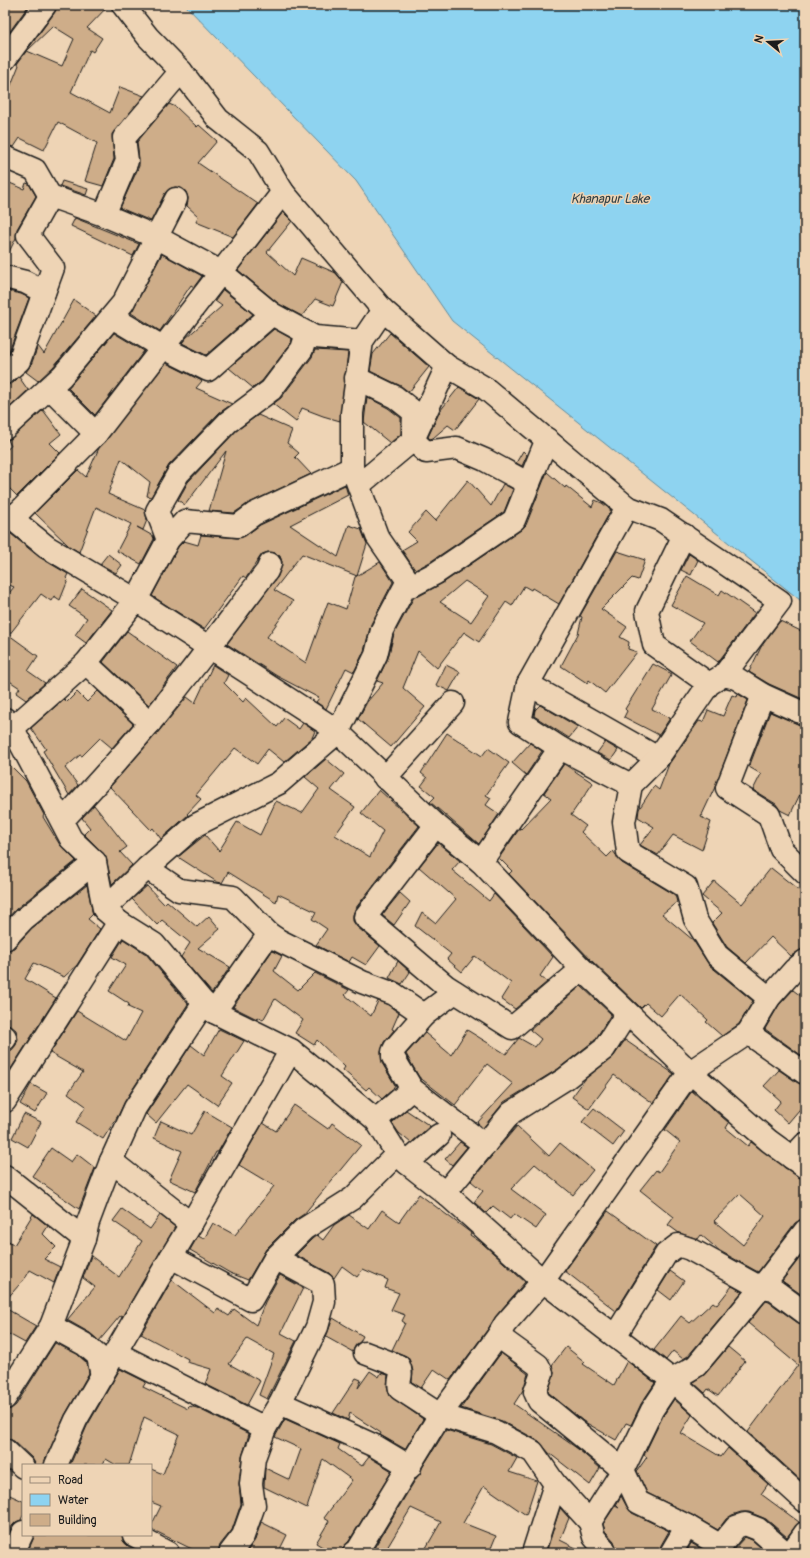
<svg xmlns="http://www.w3.org/2000/svg" width="810" height="1558" viewBox="0 0 810 1558" font-family="Pangolin,sans-serif">
  <style>
    .water { fill: #8ed3f0; stroke: #608a9b }
    .building { fill: #cead89; stroke: #1c1c1c; fill-rule: evenodd }
    .lines { fill: none; stroke-linecap: round; stroke-linejoin: round }
    .minor-casing { stroke: #1c1c1c; stroke-width: 25 }
    .minor { stroke: #eed4b5; stroke-width: 22 }
    .labels { text-anchor: middle; dominant-baseline: central; stroke-width: 3; stroke-linejoin: round; paint-order: stroke }
    .water-label { font-size: 13px; font-style: italic; fill: #334146; stroke: #eed4b5 }
  </style>
  <rect width="100%" height="100%" fill="#eed4b5"/>
  <filter id="ink" filterUnits="userSpaceOnUse"><feTurbulence type="fractalNoise" baseFrequency=".025" numOctaves="2"/><feDisplacementMap in="SourceGraphic" scale="8" xChannelSelector="R" yChannelSelector="G"/><feConvolveMatrix kernelMatrix="1 2 1 2 8 2 1 2 1" color-interpolation-filters="sRGB"/></filter>
  <g filter="url(#ink)">
    <polygon class="water" points="185,5 805,5 805,604 452,321 356,181"/>
    <g class="building">
      <polygon points="5,5 29,5 5,38"/>
      <path d="M57 5H109L87 28 102 38 93 52 90 50 71 92 110 113 120 87 144 96 112 134 114 159 103 186 85 181 97 143 58 122 44 150 20 138 14 147 5 145V100L19 65 17 64 55 12ZM53 26 74 39 62 66 27 51Z"/>
      <polygon points="169,104 176,107 197,127 199,125 217,141 198,163 258,204 233,237 196,222 198,216 187,206 188,198 186,192 181,188 175,187 169,189 165,193 151,221 120,208 139,166 139,159 137,142"/>
      <polygon points="5,181 24,189 26,183 29,184 36,196 17,229 16,238 5,260"/>
      <polygon points="62,181 88,189 86,195 60,186"/>
      <polygon points="283,212 292,221 267,252 293,276 301,258 336,273 343,282 333,306 315,299 302,316 279,304 238,270"/>
      <polygon points="75,218 139,244 133,256 71,226"/>
      <polygon points="162,254 202,276 194,287 191,285 160,331 131,313"/>
      <polygon points="223,290 253,314 206,355 182,343 186,338 222,306 215,301"/>
      <polygon points="8,291 21,294 29,298 8,354 5,357 5,296"/>
      <polygon points="74,300 96,316 53,367 38,381 26,372 31,365 38,346 44,354"/>
      <polygon points="274,329 292,339 291,343 262,381 253,388 229,368"/>
      <polygon points="114,333 144,351 95,415 68,388"/>
      <polygon points="390,333 429,367 409,392 401,386 370,371 373,354"/>
      <polygon points="315,350 348,352 340,421 323,416 302,408 296,422 273,404 281,398 312,357"/>
      <polygon points="166,363 202,381 196,388 232,404 219,413 169,465 151,497 147,496 150,482 121,459 108,494 145,510 147,520 143,530 137,527 153,536 154,539 141,564 117,551 131,524 96,507 79,552 69,546 35,513 78,470 86,477 99,448"/>
      <polygon points="19,377 28,390 7,410 5,407 5,385 13,383"/>
      <polygon points="459,387 479,399 455,430 448,425 433,438 430,439 428,437 440,411"/>
      <polygon points="367,397 388,408 401,418 401,434 390,443 364,422"/>
      <polygon points="43,410 61,434 50,443 60,453 17,496 5,484 5,451 11,446 8,440 13,437"/>
      <polygon points="258,415 292,430 287,443 299,453 295,457 311,474 249,503 234,513 209,511 226,451 185,505 178,500 188,482 236,431"/>
      <polygon points="523,451 527,455 522,466 516,463"/>
      <path d="M547 472 565 488 566 486 592 507 595 500 602 503 611 510 559 604 532 588 531 590 524 586 512 606 506 602 479 642 464 632 437 668 418 651 403 688 425 707 391 747 358 719 367 702 383 683 377 681 388 658 394 634 414 597 419 596 443 583 521 530 526 525ZM465 581 489 596 471 622 440 602Z"/>
      <polygon points="468,480 491,506 503,484 513,489 504,512 430,562 415,570 402,550 417,541 408,532 426,512 435,521"/>
      <polygon points="345,485 348,495 290,525 338,557 349,525 361,529 367,544 357,576 302,554 274,590 293,601 267,637 306,663 328,602 346,609 355,577 380,562 393,582 371,624 364,651 354,672 346,668 326,709 316,702 319,698 277,676 227,644 278,576 282,562 280,556 275,553 268,552 262,554 246,578 243,576 204,629 152,596 178,547 184,541 198,545 201,535 237,538 245,536 260,525"/>
      <polygon points="5,529 39,557 68,574 66,578 68,580 60,600 54,596 51,601 41,594 9,635 38,656 28,671 45,683 26,700 16,693 20,688 5,678 5,598 14,587 5,583"/>
      <polygon points="617,551 645,560 638,580 632,578 601,609 627,627 620,637 629,642 628,649 637,652 605,693 589,680 587,683 561,666 578,634 582,617 580,616"/>
      <polygon points="108,554 122,565 116,573 100,564"/>
      <polygon points="689,554 698,560 691,575 681,570"/>
      <polygon points="687,576 719,595 722,590 755,613 718,662 690,641 703,623 671,605"/>
      <polygon points="82,589 112,610 86,643 75,635 87,618 69,606"/>
      <polygon points="780,621 805,633 805,700 769,684 749,672 761,647"/>
      <polygon points="127,631 177,667 149,705 103,662"/>
      <polygon points="653,664 672,674 652,709 670,718 659,735 624,717 627,711 625,709"/>
      <polygon points="213,665 228,675 224,683 243,702 246,698 277,727 284,718 299,729 303,723 315,731 312,738 284,762 268,749 257,764 235,748 196,795 201,799 187,814 188,815 161,839 153,828 151,830 110,787 159,731 187,697 195,703"/>
      <polygon points="446,665 460,672 449,691 436,685"/>
      <polygon points="98,691 133,724 112,748 100,738 82,756 80,755 65,768 78,785 69,795 43,751 46,749 31,728 64,699 67,702 77,692 87,702"/>
      <polygon points="738,694 748,700 715,787 701,817 711,822 702,850 673,835 658,855 640,845 654,827 638,817 639,809 654,786 659,790 669,764 699,721 703,722 708,710 723,716 732,695 737,697"/>
      <polygon points="540,705 578,727 569,738 534,716 535,710"/>
      <polygon points="770,712 800,725 805,726 805,784 790,815 780,810 776,804 753,790 761,774 749,767"/>
      <polygon points="447,733 482,756 488,748 509,763 486,795 491,798 486,805 499,814 479,844 430,802 435,797 421,786 427,778 421,773"/>
      <polygon points="605,742 618,750 611,760 597,753"/>
      <polygon points="530,743 542,751 526,775 512,763"/>
      <polygon points="326,759 344,774 331,790 355,807 335,835 370,857 383,831 361,813 379,790 419,826 355,909 353,915 353,921 357,927 380,946 366,965 352,957 349,962 316,945 327,929 312,919 316,912 278,894 276,902 228,872 222,883 217,882 178,857 205,835 219,851 237,822 260,835 276,801 302,813 319,789 305,777"/>
      <polygon points="5,760 26,781 44,815 43,817 60,845 76,861 16,909 5,921"/>
      <polygon points="564,764 593,783 571,815 586,826 581,832 607,857 613,851 622,863 675,895 677,902 662,914 693,940 709,965 753,1001 739,1024 722,1036 706,1022 708,1020 680,994 661,1016 646,1003 641,1008 591,960 509,874 512,871 499,858 520,828 521,829 551,798 544,793"/>
      <polygon points="94,805 127,847 120,852 132,865 112,884 105,855 84,834 90,828 82,818"/>
      <polygon points="438,843 460,861 452,870 489,901 494,894 553,957 540,976 547,982 515,1009 501,999 511,983 475,956 462,972 447,959 451,954 415,926 422,912 436,923 456,899 419,867"/>
      <polygon points="771,868 805,895 805,947 791,956 771,937 746,963 727,947 712,923 722,913 702,896 714,881 742,904"/>
      <polygon points="87,885 93,914 88,919 100,929 77,965 64,977 34,963 25,979 56,998 5,1078 5,1051 12,1050 16,1045 18,1039 16,1030 11,1026 5,1025 5,951 14,948 32,928"/>
      <polygon points="147,886 164,904 167,901 197,927 209,916 220,929 198,948 230,967 212,993 181,957 190,943 162,920 157,925 132,899"/>
      <polygon points="400,893 410,902 394,925 382,915"/>
      <polygon points="123,939 146,954 188,1004 125,1101 119,1114 103,1139 76,1122 86,1106 68,1093 83,1072 50,1053 77,1011 126,1041 141,1013 128,1007 129,1004 109,991 126,965 112,957"/>
      <polygon points="272,951 282,956 274,971 298,990 315,973 349,990 345,995 371,1016 378,1001 388,1005 399,1013 392,1029 394,1030 384,1042 381,1052 382,1063 395,1085 392,1090 382,1099 369,1087 366,1090 343,1070 345,1067 317,1040 314,1045 295,1033 303,1020 275,999 263,1020 258,1017 257,1019 233,1007"/>
      <polygon points="398,961 410,972 402,984 389,978"/>
      <polygon points="581,986 611,1014 595,1040 558,1069 504,1102 483,1128 477,1123 513,1084 487,1064 455,1105 419,1077 406,1054 425,1033 451,1055 467,1030 506,1054 519,1038 535,1047 541,1039 530,1030"/>
      <polygon points="793,990 805,999 805,1058 765,1029 779,1005"/>
      <polygon points="219,1029 244,1041 222,1076 232,1083 217,1105 187,1084 156,1123 146,1114 191,1045 204,1055"/>
      <polygon points="625,1040 674,1074 653,1103 614,1075 589,1109 572,1097 586,1078 614,1056"/>
      <polygon points="779,1070 798,1083 805,1085 805,1103 788,1123 774,1110 781,1101 764,1086"/>
      <polygon points="31,1084 47,1093 35,1113 20,1104"/>
      <path d="M692 1091 729 1123 726 1128 748 1146 751 1142 798 1177 805 1179V1219L800 1220 795 1223 758 1272 720 1251 701 1235 698 1239 679 1233 668 1225 674 1217 640 1190 656 1170 659 1172 680 1142 665 1130ZM740 1194 765 1216 743 1245 714 1221Z"/>
      <polygon points="294,1105 328,1129 332,1123 361,1145 304,1214 295,1220 266,1249 248,1280 230,1273 190,1250 198,1236 204,1239 213,1223 235,1235 274,1186 239,1165 263,1123 276,1131"/>
      <polygon points="594,1108 624,1131 613,1146 582,1122"/>
      <polygon points="406,1110 430,1126 411,1143 399,1133 392,1123"/>
      <polygon points="205,1111 232,1127 218,1152 216,1152 195,1192 169,1180 182,1151 154,1138 161,1121 191,1135"/>
      <polygon points="24,1114 41,1122 28,1147 12,1138"/>
      <polygon points="517,1126 549,1156 560,1143 593,1170 573,1195 535,1164 511,1189 546,1215 536,1229 514,1214 510,1219 493,1206 486,1213 474,1202 483,1191 471,1181"/>
      <polygon points="460,1142 467,1147 452,1165 445,1159"/>
      <polygon points="51,1148 71,1162 77,1154 95,1168 79,1209 32,1176"/>
      <polygon points="419,1194 471,1233 470,1235 482,1243 525,1282 496,1316 488,1329 450,1380 434,1369 421,1388 412,1382 413,1371 408,1357 392,1350 405,1323 402,1321 405,1315 391,1310 399,1293 385,1288 388,1280 363,1269 357,1277 342,1266 334,1278 329,1273 296,1255 312,1239 317,1235 323,1240 334,1225 349,1215 369,1229 382,1210 399,1222"/>
      <polygon points="122,1209 150,1229 160,1215 175,1227 122,1317 120,1316 99,1341 90,1333 67,1320 95,1287 83,1278 91,1256 119,1277 142,1241 113,1221"/>
      <polygon points="608,1211 656,1246 616,1311 565,1271"/>
      <polygon points="33,1214 48,1226 43,1234 56,1247 44,1259 60,1267 54,1283 30,1270 26,1277 5,1301 5,1238 14,1245"/>
      <polygon points="805,1251 805,1297 782,1281"/>
      <polygon points="670,1271 684,1281 671,1300 658,1290"/>
      <polygon points="280,1275 303,1288 281,1333 296,1341 267,1399 259,1395 274,1354 247,1339 229,1364 260,1381 247,1405 205,1384 211,1369 187,1362 188,1359 141,1334 172,1280 215,1313 218,1309 229,1316 234,1309 256,1325 265,1302"/>
      <polygon points="732,1286 742,1292 688,1356 683,1359 673,1351 666,1360 654,1350 681,1316 690,1323 713,1302 717,1305"/>
      <polygon points="766,1301 769,1302 798,1323 805,1325 805,1484 748,1432 798,1365 748,1323"/>
      <polygon points="5,1308 36,1326 25,1343 5,1332"/>
      <polygon points="333,1318 363,1336 360,1342 354,1348 353,1352 326,1337"/>
      <polygon points="55,1343 77,1354 87,1363 89,1373 65,1415 45,1460 44,1465 36,1465 32,1458 14,1441 5,1438 5,1410 11,1409 16,1405"/>
      <polygon points="566,1347 585,1362 583,1364 614,1385 627,1361 655,1383 641,1404 631,1425 626,1423 616,1440 583,1421 549,1393 548,1392 554,1373 552,1365"/>
      <polygon points="728,1347 745,1361 718,1396 708,1389 705,1393 693,1382 705,1374"/>
      <polygon points="501,1353 528,1374 523,1390 514,1404 578,1449 600,1468 590,1485 549,1453 539,1441 502,1421 461,1408"/>
      <polygon points="120,1369 146,1382 143,1387 188,1409 189,1406 197,1408 249,1434 242,1457 239,1483 241,1504 232,1530 220,1545 218,1553 200,1553 151,1529 151,1526 161,1506 151,1502 151,1469 163,1474 179,1434 144,1417 129,1465 116,1465 106,1459 102,1465 70,1465 87,1426"/>
      <polygon points="370,1371 379,1377 381,1373 388,1375 387,1386 390,1396 423,1419 405,1449 380,1435 381,1433 350,1413 348,1420 333,1413 356,1378 361,1380 358,1388"/>
      <polygon points="674,1399 692,1415 681,1433 721,1457 728,1448 768,1484 761,1494 799,1522 787,1537 766,1519 749,1512 741,1512 732,1515 726,1519 718,1530 692,1515 647,1493 637,1471 647,1457 644,1455 663,1416"/>
      <polygon points="285,1419 340,1444 338,1449 362,1466 369,1457 392,1471 349,1541 343,1548 342,1553 332,1553 316,1543 329,1521 324,1518 352,1480 323,1459 307,1508 264,1487 265,1468 290,1480 301,1449 275,1437"/>
      <polygon points="446,1430 491,1444 517,1458 509,1472 537,1481 526,1515 484,1486 463,1523 496,1536 489,1553 423,1553 441,1522 411,1508 384,1553 371,1553 417,1477 420,1474 422,1468"/>
      <polygon points="5,1493 23,1501 23,1515 21,1520 16,1522 12,1526 5,1541"/>
      <polygon points="621,1496 627,1507 632,1513 669,1531 660,1547 659,1553 616,1553 616,1547 614,1541 605,1531 603,1524 615,1506 619,1508 616,1505"/>
      <polygon points="560,1508 569,1518 560,1540 586,1553 546,1553"/>
      <polygon points="261,1522 287,1535 278,1553 246,1553 255,1540"/>
      <polygon points="35,1535 122,1535 123,1541 128,1546 141,1553 27,1553"/>
      <polygon points="745,1537 752,1540 767,1553 730,1553"/>
      <polygon points="691,1543 708,1553 686,1553"/>
    </g>
    <g class="lines">
      <defs>
        <g id="minor">
          <polyline points="123,5 148,37 181,71 218,119 258,151 283,192 383,310"/>
          <polyline points="5,59 45,5"/>
          <polyline points="5,157 35,170 50,196"/>
          <polyline points="104,215 127,161 124,138 181,71"/>
          <polyline points="5,277 25,282 44,292"/>
          <polyline points="112,317 164,348 208,370 272,314"/>
          <polyline points="5,373 19,361 53,268 28,235 50,196 104,215 156,237 221,272 272,314 307,333"/>
          <polyline points="356,378 395,397 414,412 413,440 426,452 457,448 485,460 529,484"/>
          <polyline points="50,388 96,434"/>
          <polyline points="5,428 62,376 123,303 176,199"/>
          <polyline points="359,485 413,440 447,366"/>
          <polyline points="627,507 528,684 520,722 560,748 631,785"/>
          <polyline points="5,513 47,547 136,600 324,722 338,732 436,825 481,862 582,969 690,1072 769,1141 805,1167"/>
          <polyline points="12,519 96,434 283,192"/>
          <polyline points="684,535 647,611 654,645 709,684"/>
          <polyline points="168,540 157,511 178,474 228,422 271,390 302,349 307,333 315,337 362,341"/>
          <polyline points="408,581 377,536 352,468 352,413 362,341 383,310 447,366 485,388 627,507 661,520 780,601 724,675"/>
          <polyline points="86,663 150,723"/>
          <polyline points="528,684 658,758"/>
          <polyline points="763,695 727,788 769,815 781,849 805,873"/>
          <polyline points="5,719 12,727 71,839 95,862 104,909 119,922 154,944 204,1003 214,1012 291,1050 191,1224 171,1257 76,1420 56,1465"/>
          <polyline points="5,735 86,663 136,600 168,540 185,521 238,526 254,514 352,468"/>
          <polyline points="385,778 453,703"/>
          <path d="M62 821C92 789 121 757 149 724 190 674 228 622 267 571L270 564"/>
          <polyline points="436,825 365,917 446,986 512,1028 582,969"/>
          <polyline points="481,862 560,748"/>
          <polyline points="147,868 179,890 233,897 269,934 278,940 362,982 394,994 424,1015"/>
          <polyline points="104,909 147,868 196,825 279,783 338,732 376,655 382,630 408,581 413,585 436,573 514,520 547,439"/>
          <polyline points="5,939 24,919 95,862"/>
          <polyline points="455,992 424,1015 395,1048 393,1052 393,1057 412,1089 485,1145"/>
          <polyline points="769,998 717,955 695,919 686,887 628,852 624,822 631,785 658,758 709,684 724,675 736,678 763,695 805,714"/>
          <polyline points="214,1012 269,934"/>
          <polyline points="748,1033 805,1073"/>
          <polyline points="5,1037 5,1039"/>
          <polyline points="291,1050 376,1120 397,1154 407,1163 445,1193 543,1281 672,1380 805,1501"/>
          <polyline points="5,1101 119,922"/>
          <polyline points="376,1120 412,1089"/>
          <polyline points="792,1158 805,1144"/>
          <polyline points="111,1161 191,1224"/>
          <polyline points="407,1163 439,1135"/>
          <polyline points="5,1176 84,1239"/>
          <polyline points="445,1193 511,1113 565,1079 604,1049 627,1013"/>
          <polyline points="171,1257 251,1300 275,1258 304,1229 353,1198 397,1154"/>
          <polyline points="51,1326 84,1344 98,1356 102,1376"/>
          <polyline points="498,1336 538,1365 542,1373 535,1392 539,1401 623,1470 638,1502 687,1526 716,1543 722,1544 736,1527 745,1524 758,1529 786,1553"/>
          <polyline points="615,1336 666,1254 678,1245 690,1249 761,1288 774,1290 805,1313"/>
          <polyline points="116,1353 265,1428 280,1403 317,1327 324,1302 323,1284 275,1258"/>
          <path d="M365 1353 399 1366C404 1377 397 1378 400 1389L440 1415 496 1432 533 1452 555 1484 590 1522"/>
          <polyline points="5,1398 51,1326 84,1239 88,1222 111,1161 135,1108 204,1003"/>
          <polyline points="280,1403 375,1446 410,1467"/>
          <polyline points="5,1450 23,1467"/>
          <polyline points="134,1535 168,1553"/>
          <polyline points="13,1553 23,1532"/>
          <polyline points="230,1553 243,1536 254,1505 251,1484 254,1458 265,1428"/>
          <polyline points="354,1553 358,1550 440,1415 498,1336 505,1324 543,1281 690,1072 748,1033 769,998 794,970 805,961"/>
          <polyline points="533,1553 555,1484"/>
          <polyline points="602,1553 604,1549 594,1537 590,1522 623,1470 652,1410 672,1380 696,1366 761,1288 805,1231"/>
          <polyline points="671,1553 687,1526"/>
          <polyline points="791,1553 805,1533"/>
        </g>
      </defs>
      <use href="#minor" class="minor-casing"/>
      <use href="#minor" class="minor"/>
    </g>
  </g>
  <g class="labels">
    <g class="water-label">
      <text x="610" y="199">Khanapur Lake</text>
    </g>
  </g>
  <rect width="810" height="1558" fill="none" stroke="#eed4b5" stroke-width="20"/>
  <rect x="10" y="10" width="790" height="1538" fill="none" stroke="#1c1c1c" stroke-width="1.5" filter="url(#ink)"/>
  <rect x="22" y="1464" width="130" height="72" fill="#eed4b5" stroke="#9a8a78"/>
  <rect x="30" y="1477" width="20" height="6" fill="#eed4b5" stroke="#9a8a78"/>
  <text x="58" y="1484" font-size="12" fill="#1c1c1c">Road</text>
  <rect x="30" y="1494" width="20" height="12" fill="#8ed3f0" stroke="#9a8a78"/>
  <text x="58" y="1504" font-size="12" fill="#1c1c1c">Water</text>
  <rect x="30" y="1514" width="20" height="12" fill="#cead89" stroke="#9a8a78"/>
  <text x="58" y="1524" font-size="12" fill="#1c1c1c">Building</text>
  <g transform="translate(768 42) rotate(288)" stroke="#eed4b5" stroke-width="3" paint-order="stroke">
  <path d="M0-3L7 15L0 10L-7 15Z" fill="#1c1c1c"/>
  <text y="-6" font-size="11" font-weight="bold" text-anchor="middle" fill="#1c1c1c">N</text>
  </g>
</svg>
